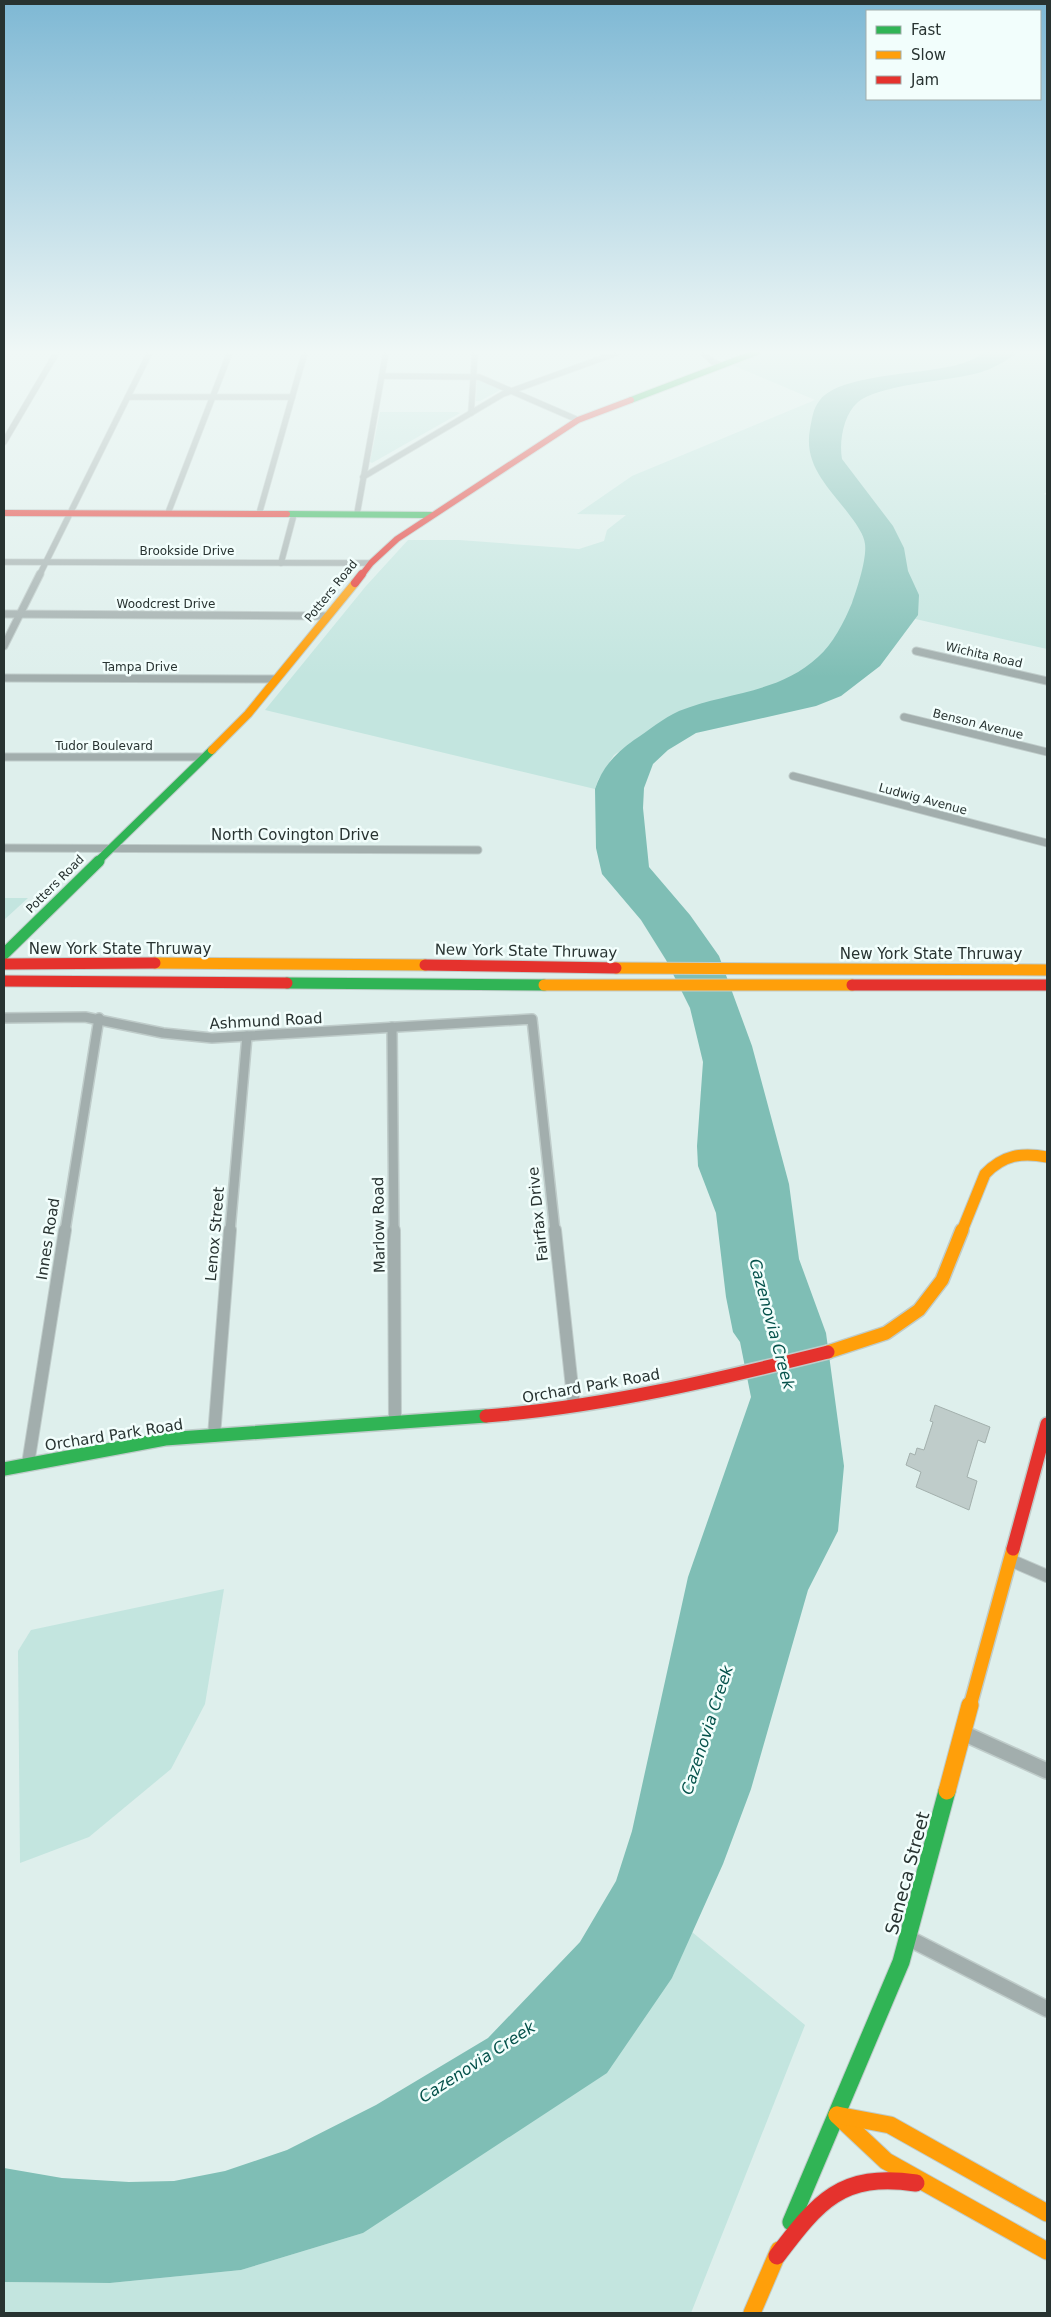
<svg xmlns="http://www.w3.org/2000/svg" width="1051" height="2317" viewBox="0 0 1051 2317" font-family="'DejaVu Sans',sans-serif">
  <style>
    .green { fill: #c3e5df }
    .water { fill: #7fbeb5 }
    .building { fill: #bfccca; stroke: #a3b0ad }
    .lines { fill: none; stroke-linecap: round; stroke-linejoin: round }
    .street-far4-casing { stroke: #bfccca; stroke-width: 7 }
    .street-far3-casing { stroke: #bfccca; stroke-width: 9 }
    .street-far2-casing { stroke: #bfccca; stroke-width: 12 }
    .street-far1-casing { stroke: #bfccca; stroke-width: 14 }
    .street-casing { stroke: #bfccca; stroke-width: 18 }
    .fast-far4-casing { stroke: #bfccca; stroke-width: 8 }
    .fast-far3-casing { stroke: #bfccca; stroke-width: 10 }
    .fast-far2-casing { stroke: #bfccca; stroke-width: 13 }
    .fast-far1-casing { stroke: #bfccca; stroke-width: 16 }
    .fast-casing { stroke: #bfccca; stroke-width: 19 }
    .slow-far3-casing { stroke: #bfccca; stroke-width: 10 }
    .slow-far2-casing { stroke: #bfccca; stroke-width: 13 }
    .slow-far1-casing { stroke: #bfccca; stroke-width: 16 }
    .slow-casing { stroke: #bfccca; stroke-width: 19 }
    .jam-far4-casing { stroke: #bfccca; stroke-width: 8 }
    .jam-far3-casing { stroke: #bfccca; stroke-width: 10 }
    .jam-far2-casing { stroke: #bfccca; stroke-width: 13 }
    .jam-far1-casing { stroke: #bfccca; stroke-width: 16 }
    .jam-casing { stroke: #bfccca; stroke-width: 19 }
    .street-far4 { stroke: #a2aead; stroke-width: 5.5 }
    .street-far3 { stroke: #a2aead; stroke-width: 7 }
    .street-far2 { stroke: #a2aead; stroke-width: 9 }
    .street-far1 { stroke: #a2aead; stroke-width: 12 }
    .street { stroke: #a2aead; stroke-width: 15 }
    .fast-far4 { stroke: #30b455; stroke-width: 6 }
    .fast-far3 { stroke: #30b455; stroke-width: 8 }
    .fast-far2 { stroke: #30b455; stroke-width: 11 }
    .fast-far1 { stroke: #30b455; stroke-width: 13 }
    .fast { stroke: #30b455; stroke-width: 17 }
    .slow-far3 { stroke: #ff9f0a; stroke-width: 8 }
    .slow-far2 { stroke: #ff9f0a; stroke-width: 11 }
    .slow-far1 { stroke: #ff9f0a; stroke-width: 13 }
    .slow { stroke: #ff9f0a; stroke-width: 17 }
    .jam-far4 { stroke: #e5322d; stroke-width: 6 }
    .jam-far3 { stroke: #e5322d; stroke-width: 8 }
    .jam-far2 { stroke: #e5322d; stroke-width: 11 }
    .jam-far1 { stroke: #e5322d; stroke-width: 13 }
    .jam { stroke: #e5322d; stroke-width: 17 }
    .labels { text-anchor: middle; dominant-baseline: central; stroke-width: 5; stroke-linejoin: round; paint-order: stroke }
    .far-street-label { font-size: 12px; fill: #283331; stroke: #f2fefc }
    .street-label { font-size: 15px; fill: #283331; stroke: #f2fefc }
    .water-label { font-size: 16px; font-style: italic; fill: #05524b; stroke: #f2fefc }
    .near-street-label { font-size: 18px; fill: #283331; stroke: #f2fefc }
  </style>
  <rect width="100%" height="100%" fill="#deefec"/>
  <g class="green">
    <polygon points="761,352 1047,352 1047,492 1044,494 1047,495 1047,649 898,615 785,687 678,712 614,755 598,780 595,789 265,710 366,586 408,540 459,540 579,549 604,541 607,530 626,515 577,514 632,476 815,400 730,364"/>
    <polygon points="477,379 502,389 480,401 476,401"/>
    <polygon points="380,412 457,412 460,413 372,463 370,462"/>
    <polygon points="4,898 28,898 4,920"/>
    <polygon points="224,1589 205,1704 171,1769 89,1837 20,1863 18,1651 31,1630"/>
    <polygon points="692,1932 805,2025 691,2313 4,2313 4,2282 110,2283 241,2270 363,2233 672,1978"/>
  </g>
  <path class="water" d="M983 352H1019C1004 362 991 370 974 374 946 381 878 385 858 402 843 415 839 442 842 459L893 526 904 548 908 571 919 595 918 615 880 666 841 696 816 706 696 733 668 750 653 764 644 788 643 808 649 867 690 915 719 956 752 1046 789 1184 799 1259 826 1333 844 1466 838 1531 808 1590 751 1789 723 1864 672 1978 607 2073 363 2233 241 2270 110 2283 4 2282V2168L62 2178 129 2182 174 2181 225 2171 287 2150 376 2105 488 2038 580 1942 616 1881 632 1831 688 1577 751 1397 740 1342 733 1332 726 1297 716 1213 698 1166 697 1146 703 1062 690 1008 666 960 641 920 602 874 596 848 595 789C602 767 616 753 634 740 648 731 663 718 679 711 726 692 778 694 818 657 833 644 844 622 852 603 857 589 867 559 865 544 864 535 857 525 851 517 831 489 803 467 810 429 812 419 813 408 820 400 841 373 925 375 960 364 969 361 977 359 983 352Z"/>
  <polygon class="building" points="935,1405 990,1427 985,1443 978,1440 967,1477 977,1481 969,1510 916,1487 921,1472 906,1465 910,1453 915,1455 917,1448 924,1450 933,1422 930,1421"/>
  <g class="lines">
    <defs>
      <g id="street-far4">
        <polyline points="702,352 713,362 721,365"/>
        <polyline points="382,376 479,377 578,420"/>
        <polyline points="128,397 292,397"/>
        <polyline points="471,413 475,352"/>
        <polyline points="4,442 57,352"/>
        <polyline points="363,477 503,394 619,352"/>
        <polyline points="168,513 230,352"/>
        <polyline points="259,514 305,352"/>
        <polyline points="357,514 386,352"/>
        <polyline points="4,562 371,563"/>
        <polyline points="281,563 294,514"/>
        <polyline points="39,576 150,352"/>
      </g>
      <g id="street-far3">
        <polyline points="4,614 328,616"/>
        <polyline points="4,646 40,574"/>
        <polyline points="916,651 1047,681"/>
        <polyline points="4,678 276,679"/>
        <polyline points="904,717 1047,752"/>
        <polyline points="4,757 204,757"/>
        <polyline points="793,776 1047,843"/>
        <polyline points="4,848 478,850"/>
      </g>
      <g id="street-far2">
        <polyline points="4,1018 85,1017 163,1033 212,1038 532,1019 555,1231"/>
        <polyline points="392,1027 394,1231"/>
        <polyline points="65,1231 99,1018"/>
        <polyline points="230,1231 247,1036"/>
      </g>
      <g id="street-far1">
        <polyline points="394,1230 395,1423"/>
        <polyline points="555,1230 574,1406"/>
        <polyline points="214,1436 230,1230"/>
        <polyline points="28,1464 65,1230"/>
        <polyline points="1010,1560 1047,1576"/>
      </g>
      <g id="street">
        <polyline points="963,1733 1047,1771"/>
        <polyline points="908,1938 1047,2009"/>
      </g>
      <g id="fast-far4">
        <polyline points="631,400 757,352"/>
        <polyline points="287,514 431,515"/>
      </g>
      <polyline id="fast-far3" points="97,862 212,750"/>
      <g id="fast-far2">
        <polyline points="4,954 99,861"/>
        <polyline points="287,983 544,985"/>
      </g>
      <polyline id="fast-far1" points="4,1469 165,1439 486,1416"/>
      <polyline id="fast" points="791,2222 901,1962 947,1791"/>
      <polyline id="slow-far3" points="212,750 248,714 355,583"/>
      <g id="slow-far2">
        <polyline points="155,963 425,965"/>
        <polyline points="616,968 1047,970"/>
        <polyline points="544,985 852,985"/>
        <path d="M962 1231 985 1174C1003 1155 1022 1152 1047 1157"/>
      </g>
      <g id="slow-far1">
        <polyline points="828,1352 886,1333 919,1310 942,1280 962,1230"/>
        <polyline points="970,1706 1013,1549"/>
      </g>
      <g id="slow">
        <polyline points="947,1791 970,1705"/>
        <polyline points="837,2115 886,2161 1047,2251"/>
        <polyline points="837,2115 890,2125 1047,2213"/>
        <polyline points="752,2313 779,2250"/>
      </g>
      <g id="jam-far4">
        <polyline points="4,513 287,514"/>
        <polyline points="361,576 371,563 397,539 578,420 631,400"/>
      </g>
      <polyline id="jam-far3" points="355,583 362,574"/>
      <g id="jam-far2">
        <polyline points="4,964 155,963"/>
        <polyline points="425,965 616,968"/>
        <polyline points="4,981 287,983"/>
        <polyline points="852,985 1047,985"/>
      </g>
      <g id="jam-far1">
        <path d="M486 1416C602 1407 715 1380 828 1352"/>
        <polyline points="1013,1549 1047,1424"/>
      </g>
      <path id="jam" d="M777 2256C818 2202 841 2172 916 2183"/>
    </defs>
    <use href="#street-far4" class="street-far4-casing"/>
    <use href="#street-far3" class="street-far3-casing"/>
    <use href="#street-far2" class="street-far2-casing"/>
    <use href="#street-far1" class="street-far1-casing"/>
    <use href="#street" class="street-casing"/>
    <use href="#fast-far4" class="fast-far4-casing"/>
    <use href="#fast-far3" class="fast-far3-casing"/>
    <use href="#fast-far2" class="fast-far2-casing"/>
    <use href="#fast-far1" class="fast-far1-casing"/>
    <use href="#fast" class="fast-casing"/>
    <use href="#slow-far3" class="slow-far3-casing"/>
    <use href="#slow-far2" class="slow-far2-casing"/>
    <use href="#slow-far1" class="slow-far1-casing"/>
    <use href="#slow" class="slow-casing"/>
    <use href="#jam-far4" class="jam-far4-casing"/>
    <use href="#jam-far3" class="jam-far3-casing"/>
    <use href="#jam-far2" class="jam-far2-casing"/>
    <use href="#jam-far1" class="jam-far1-casing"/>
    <use href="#jam" class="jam-casing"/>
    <use href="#street-far4" class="street-far4"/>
    <use href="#street-far3" class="street-far3"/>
    <use href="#street-far2" class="street-far2"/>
    <use href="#street-far1" class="street-far1"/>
    <use href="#street" class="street"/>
    <use href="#fast-far4" class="fast-far4"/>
    <use href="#fast-far3" class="fast-far3"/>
    <use href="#fast-far2" class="fast-far2"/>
    <use href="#fast-far1" class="fast-far1"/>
    <use href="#fast" class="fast"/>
    <use href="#slow-far3" class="slow-far3"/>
    <use href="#slow-far2" class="slow-far2"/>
    <use href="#slow-far1" class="slow-far1"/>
    <use href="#slow" class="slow"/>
    <use href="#jam-far4" class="jam-far4"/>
    <use href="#jam-far3" class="jam-far3"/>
    <use href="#jam-far2" class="jam-far2"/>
    <use href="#jam-far1" class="jam-far1"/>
    <use href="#jam" class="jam"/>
  </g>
  <linearGradient id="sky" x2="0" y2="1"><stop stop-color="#7eb8d4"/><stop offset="0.52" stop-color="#f0f8f6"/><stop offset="1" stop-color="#f0f8f6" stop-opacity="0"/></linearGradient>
  <rect width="1051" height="677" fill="url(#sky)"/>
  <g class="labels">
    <g class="far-street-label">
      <text x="187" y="551">Brookside Drive</text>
      <text transform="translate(331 591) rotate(-51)">Potters Road</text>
      <text x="166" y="604">Woodcrest Drive</text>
      <text transform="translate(984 655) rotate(13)">Wichita Road</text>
      <text x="140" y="667">Tampa Drive</text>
      <text transform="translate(978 724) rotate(14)">Benson Avenue</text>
      <text x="104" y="746">Tudor Boulevard</text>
      <text transform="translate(923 799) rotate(15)">Ludwig Avenue</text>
      <text transform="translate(55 884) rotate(-45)">Potters Road</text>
    </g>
    <g class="street-label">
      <text x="295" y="835">North Covington Drive</text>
      <text x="120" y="949">New York State Thruway</text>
      <text transform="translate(526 951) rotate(1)">New York State Thruway</text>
      <text x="931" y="954">New York State Thruway</text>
      <text transform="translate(266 1021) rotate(-3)">Ashmund Road</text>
      <text transform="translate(538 1214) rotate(-96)">Fairfax Drive</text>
      <text transform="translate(379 1225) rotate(-91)">Marlow Road</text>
      <text transform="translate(215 1234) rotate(-85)">Lenox Street</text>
      <text transform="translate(48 1239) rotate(-81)">Innes Road</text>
      <text transform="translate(591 1386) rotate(-10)">Orchard Park Road</text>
      <text transform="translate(114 1435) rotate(-9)">Orchard Park Road</text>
    </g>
    <g class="water-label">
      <text transform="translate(772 1324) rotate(75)">Cazenovia Creek</text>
      <text transform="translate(707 1730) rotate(-72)">Cazenovia Creek</text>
      <text transform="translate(477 2062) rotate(-33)">Cazenovia Creek</text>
    </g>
    <g class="near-street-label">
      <text transform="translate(907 1873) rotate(-75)">Seneca Street</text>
    </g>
  </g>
  <rect width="1051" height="2317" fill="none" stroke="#283331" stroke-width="10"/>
  <rect x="866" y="10" width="175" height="90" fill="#f2fefc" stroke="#a1adab"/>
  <rect x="876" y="26" width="25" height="8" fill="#30b455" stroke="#a1adab"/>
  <text x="911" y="35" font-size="15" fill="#283331">Fast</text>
  <rect x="876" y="51" width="25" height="8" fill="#ff9f0a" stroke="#a1adab"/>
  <text x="911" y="60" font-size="15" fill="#283331">Slow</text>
  <rect x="876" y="76" width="25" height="8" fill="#e5322d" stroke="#a1adab"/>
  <text x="911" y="85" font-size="15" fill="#283331">Jam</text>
</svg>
